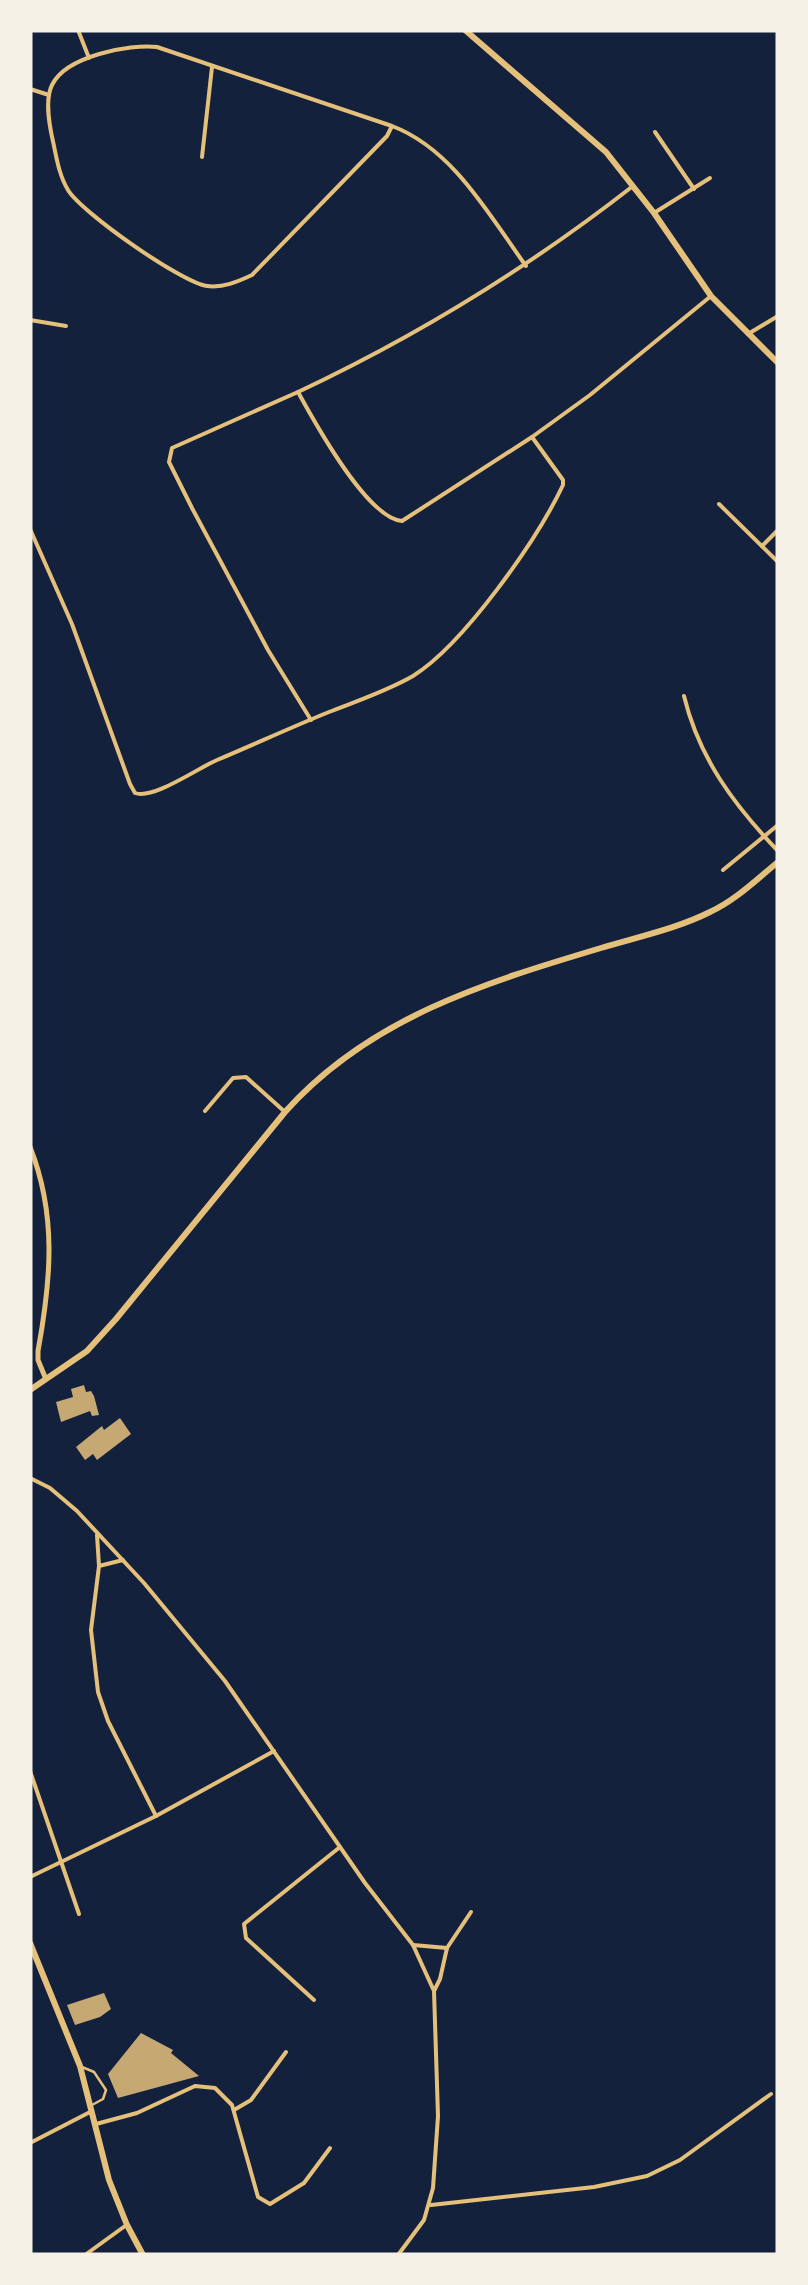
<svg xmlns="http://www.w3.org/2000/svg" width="808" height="2285" viewBox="0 0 808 2285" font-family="'Golos Text',sans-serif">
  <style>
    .building { fill: #c6a872 }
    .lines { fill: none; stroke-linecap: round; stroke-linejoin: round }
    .service { stroke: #e5c07b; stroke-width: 2.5 }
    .minor { stroke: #e5c07b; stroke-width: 4 }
    .tertiary { stroke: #e5c07b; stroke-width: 5 }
    .secondary { stroke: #e5c07b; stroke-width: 6 }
    .primary { stroke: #e5c07b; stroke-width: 6 }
  </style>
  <rect width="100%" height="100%" fill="#14213d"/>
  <g class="building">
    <polygon points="84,1385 86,1392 91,1391 94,1396 99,1415 92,1416 90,1411 61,1422 56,1402 73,1397 71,1389"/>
    <polygon points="120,1418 131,1434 97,1460 93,1454 85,1460 76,1447 102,1426 104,1430"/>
    <polygon points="104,1993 111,2009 100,2017 75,2025 67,2005"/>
    <polygon points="141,2033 173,2050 171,2053 199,2076 118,2098 108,2074"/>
  </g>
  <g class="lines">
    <polyline class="service" points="82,2067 94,2072 106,2090 103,2099 92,2105"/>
    <g class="minor">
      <polyline points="78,30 89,58"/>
      <polyline points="30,89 49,95"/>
      <path d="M392 126 387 136 252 275C237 282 223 288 207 286 182 283 81 212 68 190 60 177 57 161 54 146 50 129 44 101 52 85 66 56 129 44 157 47L392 126C453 149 489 215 526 266"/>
      <polyline points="655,132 694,189"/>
      <polyline points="202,157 212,67"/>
      <polyline points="654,213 710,178"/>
      <polyline points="30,320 66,326"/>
      <polyline points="748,334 778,316"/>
      <path d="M298 392C419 335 528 268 633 186"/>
      <polyline points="719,504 778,562"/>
      <path d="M30 529 72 624 130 784 135 793C153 800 198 768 217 760 255 744 292 727 329 712 357 701 387 691 413 676 464 644 537 540 563 485V480L532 437"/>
      <polyline points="762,546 778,530"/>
      <path d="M684 696C699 758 734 805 778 851"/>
      <path d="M311 720 268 650 192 508 169 462 172 448 298 392C315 423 367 518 402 521L532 437 590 395 711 296"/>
      <polyline points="723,870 778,825"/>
      <polyline points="205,1111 233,1078 246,1077 285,1112"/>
      <polyline points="30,1478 50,1488 77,1511 144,1583 225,1681 365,1883 413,1945 434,1991"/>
      <polyline points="97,1535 99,1566 91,1630 98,1692 108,1721 156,1816"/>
      <polyline points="99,1566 123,1560"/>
      <polyline points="30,1771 79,1914"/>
      <polyline points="30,1877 156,1816 274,1751"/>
      <polyline points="413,1945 447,1948"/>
      <polyline points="314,2000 246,1938 244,1924 340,1847"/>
      <polyline points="234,2110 251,2100 286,2052"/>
      <polyline points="96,2124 137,2113 195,2086 215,2088 232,2105 258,2197 270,2204 304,2183 330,2148"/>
      <polyline points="30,2143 92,2111"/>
      <polyline points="431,2205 594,2187 647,2176 680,2160 771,2094"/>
      <polyline points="85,2255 125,2226"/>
      <polyline points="398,2255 424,2220 433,2188 438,2116 434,1991 440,1979 447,1948 471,1912"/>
    </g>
    <path class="tertiary" d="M30 1147C57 1215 51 1280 38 1351V1360L45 1377"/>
    <g class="secondary">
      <polyline points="465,30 606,152 654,213 711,296 778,363"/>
      <polyline points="30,1943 80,2066 109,2180 127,2225 143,2255"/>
    </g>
    <path class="primary" d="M30 1390 87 1351 116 1319 285 1112C369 1018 484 983 601 948 637 937 676 929 710 912 736 900 757 879 778 862"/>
  </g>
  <rect width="808" height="2285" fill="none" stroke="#f6f1e7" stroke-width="65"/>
</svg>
